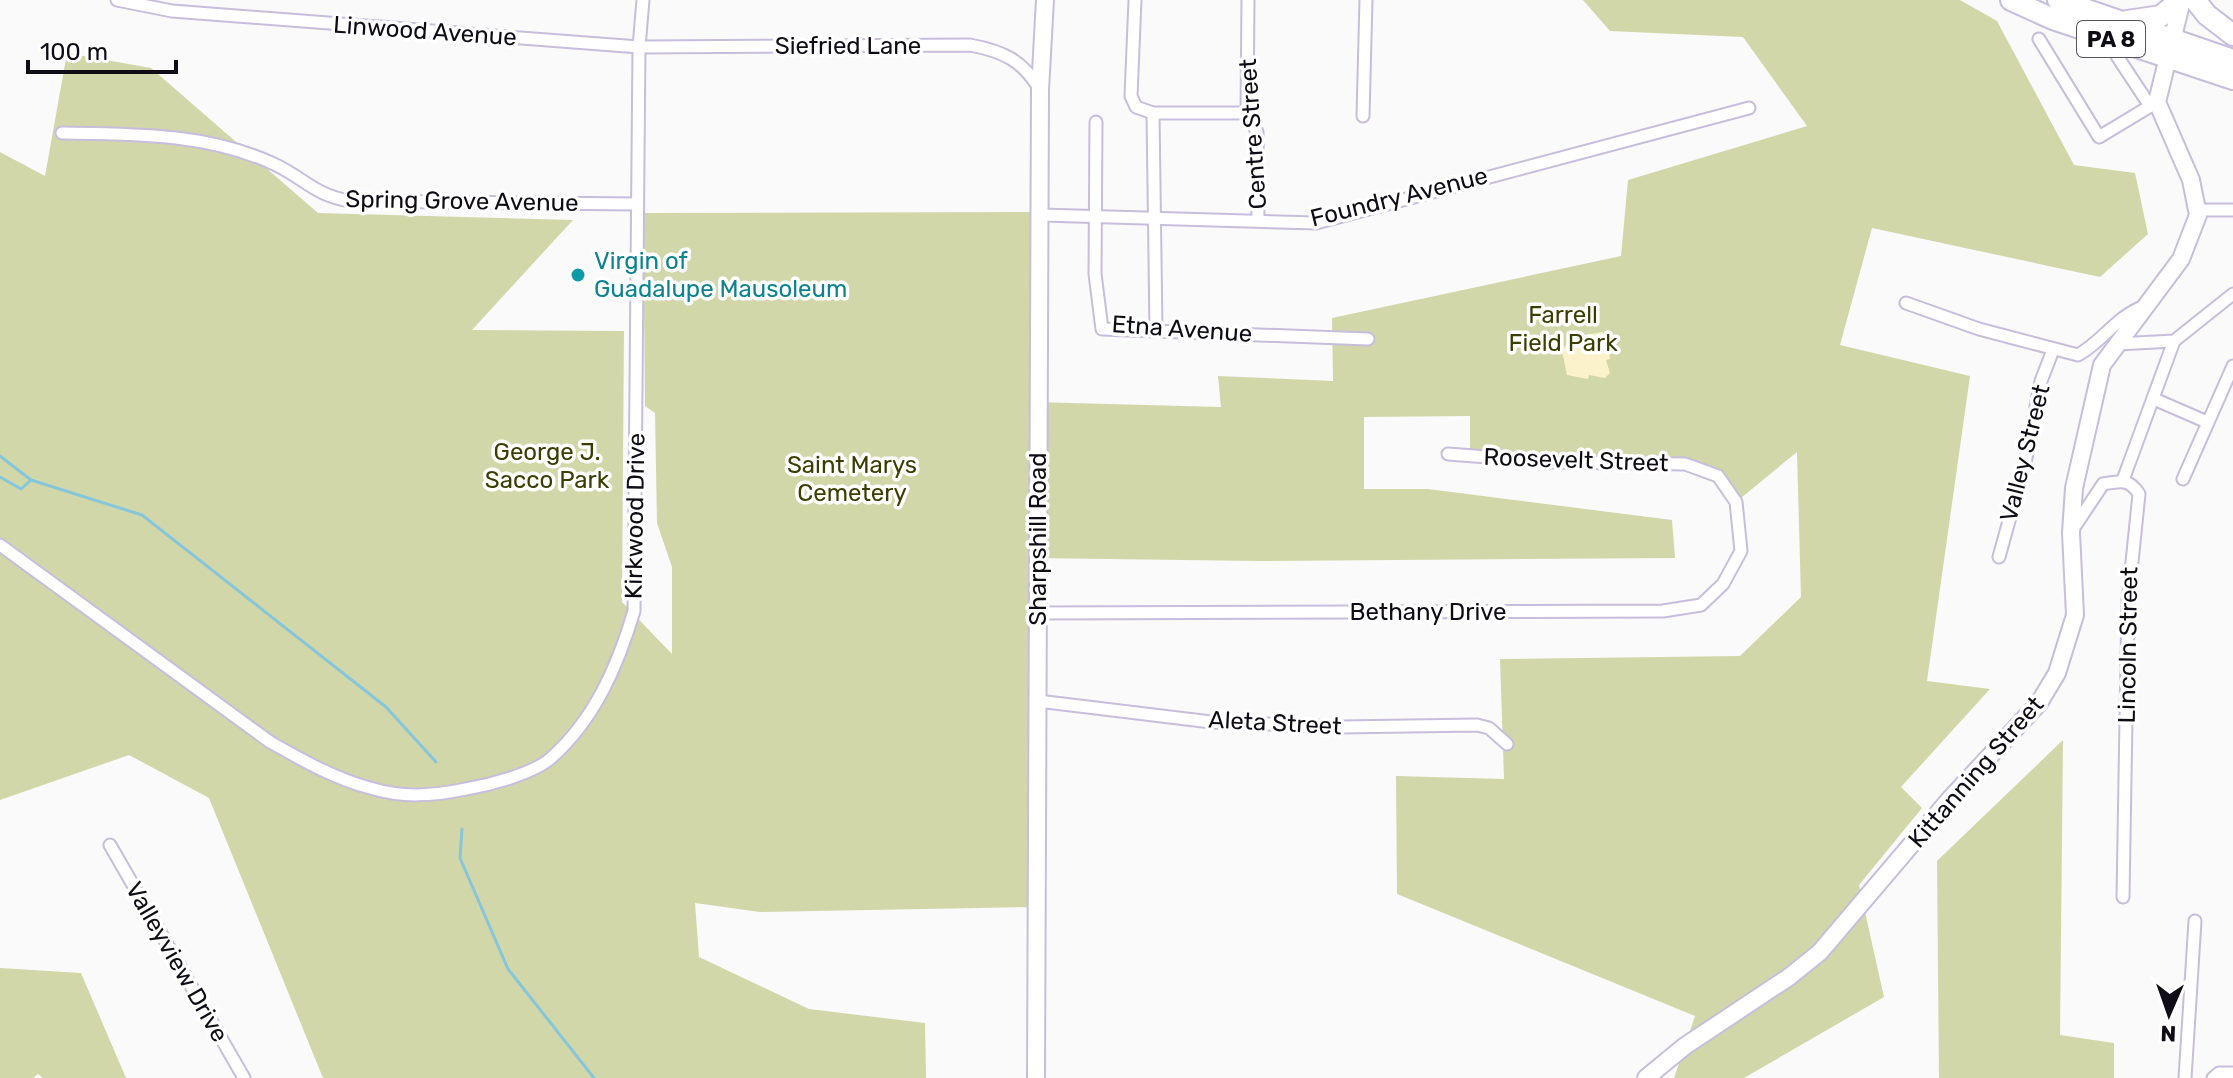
<svg xmlns="http://www.w3.org/2000/svg" width="2233" height="1078" viewBox="0 0 2233 1078" font-family="Rubik,sans-serif">
  <style>
    .green { fill: #d2d7aa }
    .sand { fill: #fbf1cb }
    .lines { fill: none; stroke-linecap: round; stroke-linejoin: round }
    .stream { stroke: #87c6d9; stroke-width: 3 }
    .street-casing { stroke: #c7bddd; stroke-width: 15 }
    .secondary-casing { stroke: #c7bddd; stroke-width: 20 }
    .highway-casing { stroke: #c7bddd; stroke-width: 24 }
    .street { stroke: #fff; stroke-width: 11 }
    .secondary { stroke: #fff; stroke-width: 16 }
    .highway { stroke: #fff; stroke-width: 20 }
    .culture-dot { fill: #0f9aa8; stroke: #fff; stroke-width: 3 }
    .labels { text-anchor: middle; dominant-baseline: central; stroke-width: 7; stroke-linejoin: round; paint-order: stroke }
    .shield { fill: #fff; stroke: #57555c; stroke-width: 2 }
    .shield-label { font-size: 22px; font-weight: bold; fill: #0f0c16 }
    .street-label { font-size: 24px; fill: #0f0c16; stroke: #fff }
    .culture-label { font-size: 24px; fill: #0d838f; stroke: #fff; text-anchor: start }
    .park-label { font-size: 24px; fill: #3b3e00; stroke: #fff }
  </style>
  <rect width="100%" height="100%" fill="#fafafa"/>
  <g class="green">
    <polygon points="1583,0 1960,0 1997,21 2074,165 2135,173 2148,234 2100,277 1872,228 1840,345 1970,376 1927,681 1990,689 1901,787 1922,808 1859,885 1884,997 1744,1078 1674,1078 1695,1016 1397,894 1396,776 1504,779 1500,659 1740,656 1801,597 1797,452 1736,502 1718,476 1685,464 1470,455 1470,416 1364,417 1364,489 1428,489 1672,520 1675,558 1258,561 1032,558 1030,907 760,912 695,903 699,957 809,1009 925,1023 926,1078 323,1078 209,798 129,755 0,800 0,152 45,176 67,53 151,68 318,213 573,220 472,330 624,331 622,602 672,654 672,567 657,523 655,413 645,406 643,213 1035,212 1033,402 1221,407 1218,376 1333,381 1332,318 1621,256 1628,180 1807,126 1743,37 1610,31"/>
    <polygon points="2063,740 2060,1035 2114,1043 2114,1078 1939,1078 1937,861"/>
    <polygon points="0,968 81,973 126,1078 43,1078 38,1074 33,1078 0,1078"/>
  </g>
  <path class="sand" d="M1602 332 1607 335 1610 359 1606 360 1610 373 1605 378 1589 375 1588 379 1567 375 1562 351C1573 333 1583 336 1602 332Z"/>
  <g class="lines">
    <g class="stream">
      <polyline points="0,456 31,480 142,515 386,707 436,762"/>
      <polyline points="0,477 21,489 31,480"/>
      <polyline points="462,829 460,858 508,969 594,1078"/>
    </g>
    <defs>
      <g id="street">
        <path d="M117 0 172 11 639 47 970 45C1002 51 1023 60 1040 90"/>
        <polyline points="1135,0 1131,96 1136,107 1153,113 1247,113"/>
        <polyline points="1248,0 1247,113 1257,132 1258,220"/>
        <polyline points="2039,39 2099,137 2157,102"/>
        <polyline points="2117,56 2150,106"/>
        <polyline points="1153,113 1156,330"/>
        <polyline points="1363,116 1366,0"/>
        <polyline points="1096,122 1095,274 1102,329 1368,339"/>
        <path d="M62 133C134 134 207 133 274 164 304 178 314 195 350 201L637 204"/>
        <polyline points="2199,210 2233,210"/>
        <polyline points="1042,215 1316,223 1749,108"/>
        <path d="M1906 303 1979 329 2078 355C2103 341 2115 318 2142 307"/>
        <polyline points="2117,344 2174,341 2233,294"/>
        <polyline points="2154,399 2207,422"/>
        <polyline points="2183,479 2233,366"/>
        <polyline points="2123,480 2174,341"/>
        <path d="M2071 532 2103 484C2120 481 2129 478 2139 494L2128 601 2123 897"/>
        <path d="M0 545 270 742C302 760 335 779 370 788 403 798 432 796 466 789 489 785 533 774 551 758 595 719 618 665 634 611L639 47 643 0"/>
        <polyline points="1999,557 2025,463 2041,381 2053,350"/>
        <polyline points="1037,613 1663,611 1701,605 1723,584 1741,551 1736,502 1718,476 1685,464 1552,462 1448,454"/>
        <polyline points="1038,701 1211,722 1341,727 1477,725 1489,728 1507,744"/>
        <polyline points="110,845 244,1078"/>
        <polyline points="2185,1078 2195,921"/>
        <polyline points="2213,1078 2219,1073 2233,1073"/>
      </g>
      <g id="secondary">
        <polyline points="1036,1078 1040,90 1045,0"/>
        <polyline points="1646,1078 1685,1046 1789,977 1820,952 1950,799 2039,703 2057,673 2075,615 2071,533 2074,488 2102,365 2181,259 2198,215 2191,180 2157,102 2182,0"/>
      </g>
      <g id="highway">
        <polyline points="2011,0 2053,19 2233,79"/>
        <polyline points="2058,0 2233,60"/>
        <polyline points="2195,0 2207,15 2233,35"/>
        <polyline points="2127,21 2161,16 2180,0"/>
      </g>
    </defs>
    <use href="#street" class="street-casing"/>
    <use href="#secondary" class="secondary-casing"/>
    <use href="#highway" class="highway-casing"/>
    <use href="#street" class="street"/>
    <use href="#secondary" class="secondary"/>
    <use href="#highway" class="highway"/>
  </g>
  <circle class="culture-dot" cx="578" cy="275" r="8"/>
  <g class="labels">
    <rect class="shield" x="2077" y="21" width="68" height="36" rx="6"/>
    <g class="shield-label">
      <text x="2111" y="39">PA 8</text>
    </g>
    <g class="street-label">
      <text transform="translate(425 31) rotate(4)">Linwood Avenue</text>
      <text x="848" y="46">Siefried Lane</text>
      <text transform="translate(1253 134) rotate(-94)">Centre Street</text>
      <text transform="translate(1399 197) rotate(-14)">Foundry Avenue</text>
      <text transform="translate(462 201) rotate(1)">Spring Grove Avenue</text>
      <text transform="translate(1182 329) rotate(4)">Etna Avenue</text>
      <text transform="translate(2025 453) rotate(-76)">Valley Street</text>
      <text transform="translate(1576 460) rotate(2)">Roosevelt Street</text>
      <text transform="translate(635 516) rotate(-89)">Kirkwood Drive</text>
      <text transform="translate(1038 539) rotate(-90)">Sharpshill Road</text>
      <text x="1428" y="612">Bethany Drive</text>
      <text transform="translate(2128 645) rotate(-89)">Lincoln Street</text>
      <text transform="translate(1275 723) rotate(3)">Aleta Street</text>
      <text transform="translate(1976 772) rotate(-49)">Kittanning Street</text>
      <text transform="translate(177 962) rotate(60)">Valleyview Drive</text>
    </g>
    <g class="culture-label">
      <text x="594" y="261">Virgin of<tspan x="594" dy="28">Guadalupe Mausoleum</tspan></text>
    </g>
    <g class="park-label">
      <text x="1563" y="315">Farrell<tspan x="1563" dy="28">Field Park</tspan></text>
      <text x="547" y="452">George J.<tspan x="547" dy="28">Sacco Park</tspan></text>
      <text x="852" y="465">Saint Marys<tspan x="852" dy="28">Cemetery</tspan></text>
    </g>
  </g>
  <g transform="translate(2169 1014) rotate(182)" stroke="#ffffff" stroke-width="6" paint-order="stroke">
  <path d="M0-6L14 30L0 20L-14 30Z" fill="#0f0c16"/>
  <text y="-12" font-size="22" font-weight="bold" text-anchor="middle" fill="#0f0c16">N</text>
  </g>
  <path d="M28 60v12h148v-12" fill="none" stroke="#0f0c16" stroke-width="4"/>
  <text x="40" y="60" font-size="24" fill="#0f0c16" stroke="#ffffff" stroke-width="6" paint-order="stroke">100 m</text>
</svg>
